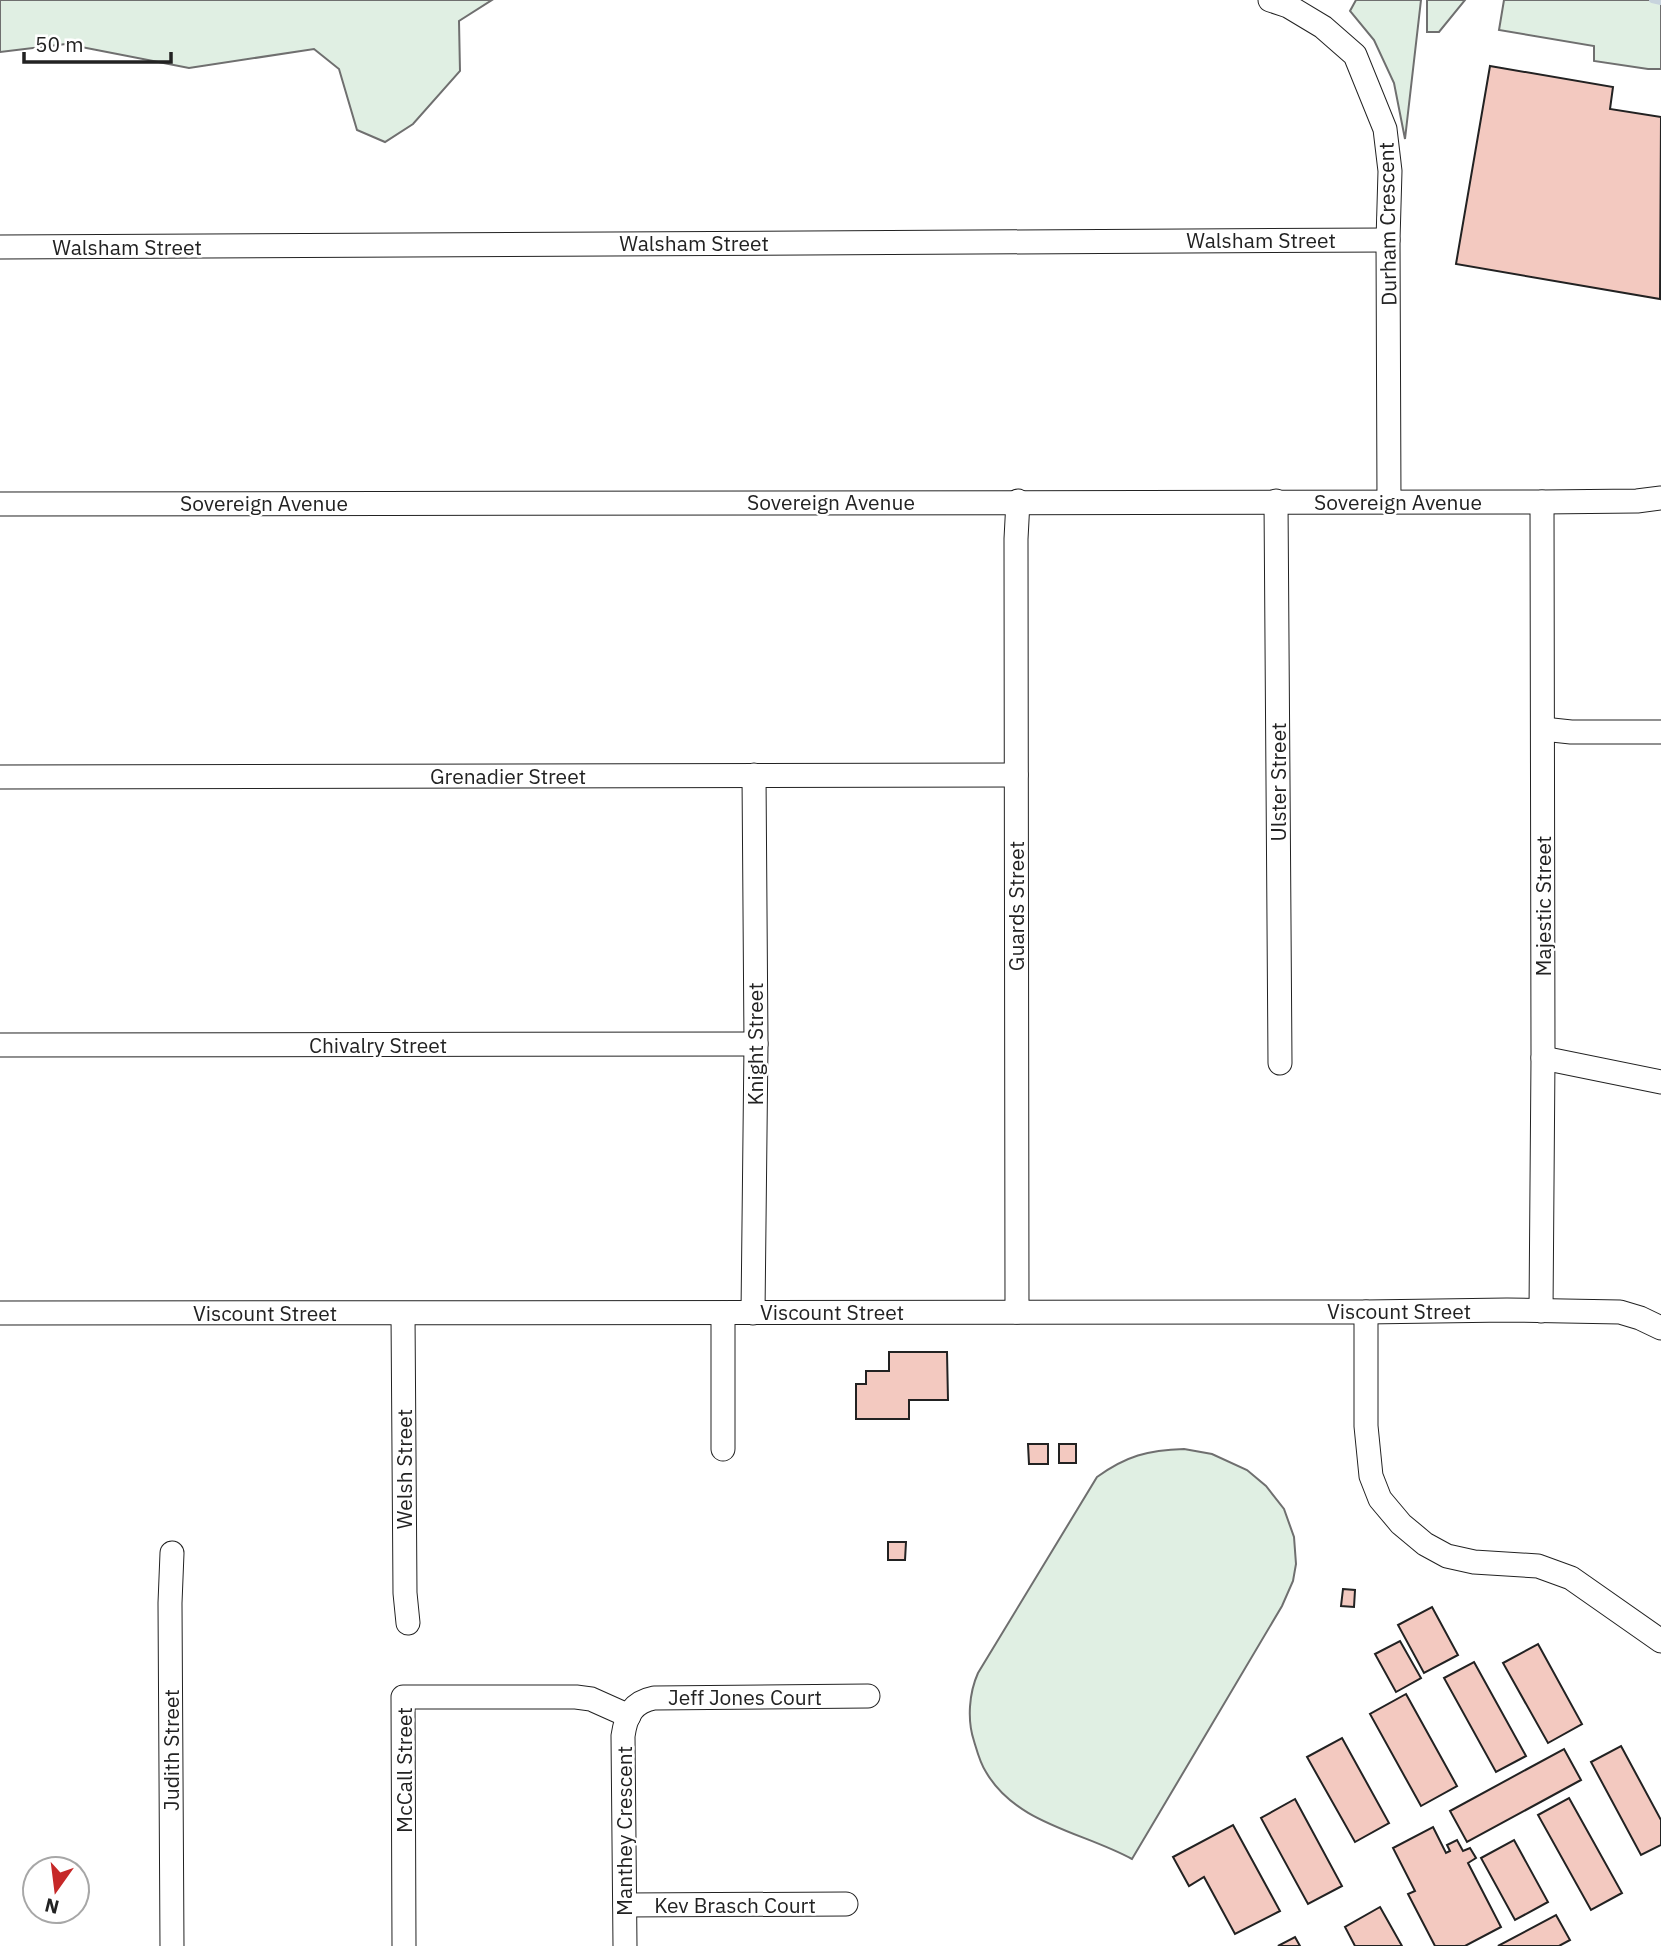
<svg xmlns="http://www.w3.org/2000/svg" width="1661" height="1946" viewBox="0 0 1661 1946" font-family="'IBM Plex Sans',sans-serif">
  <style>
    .green { fill: #e0efe3; stroke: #6f6f6f; stroke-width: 2 }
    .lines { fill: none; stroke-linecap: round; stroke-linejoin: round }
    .stream { stroke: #c7d3dd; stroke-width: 6 }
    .building { fill: #f3c9c0; stroke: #222; stroke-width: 2 }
    .minor-casing { stroke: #222; stroke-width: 25 }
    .minor { stroke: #fff; stroke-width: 23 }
    .labels { text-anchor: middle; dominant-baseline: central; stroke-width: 5; stroke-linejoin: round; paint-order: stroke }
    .street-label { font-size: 21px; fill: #222; stroke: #fff }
  </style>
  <rect width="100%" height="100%" fill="#fff"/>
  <g class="green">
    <polygon points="0,0 492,0 459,21 460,71 413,124 385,142 357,130 339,69 314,49 189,68 66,44 0,52"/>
    <polygon points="1356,0 1421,0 1405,139 1394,83 1374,40 1350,11"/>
    <polygon points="1427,0 1465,0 1439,32 1427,32"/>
    <polygon points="1504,0 1661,0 1661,69 1648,69 1594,61 1594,46 1499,30"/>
    <path d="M1184 1449 1212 1454 1247 1470 1266 1486 1284 1509 1294 1537 1296 1564 1293 1581 1282 1606 1132 1859C1083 1832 1016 1824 986 1772 980 1763 977 1751 974 1741 967 1720 969 1693 978 1673L1097 1477C1126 1456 1148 1450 1184 1449Z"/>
  </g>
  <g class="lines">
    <polyline class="stream" points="1652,0 1661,2"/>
  </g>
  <g class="building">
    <polygon points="1490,66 1613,87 1610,109 1661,117 1660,299 1456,264"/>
    <polygon points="889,1352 947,1352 948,1400 909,1400 909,1419 856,1419 856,1384 866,1384 866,1371 889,1371"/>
    <polygon points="1028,1444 1048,1444 1048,1464 1029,1464"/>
    <rect x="1059" y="1444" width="17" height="19"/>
    <polygon points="888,1542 906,1542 905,1560 888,1560"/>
    <polygon points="1343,1589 1355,1590 1354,1607 1341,1606"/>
    <polygon points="1432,1607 1458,1655 1424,1673 1398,1625"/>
    <polygon points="1400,1641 1421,1678 1396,1692 1375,1654"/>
    <polygon points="1538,1644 1582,1724 1548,1743 1503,1663"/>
    <polygon points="1474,1662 1526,1756 1496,1772 1444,1678"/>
    <polygon points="1406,1694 1457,1786 1421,1806 1370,1714"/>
    <polygon points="1342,1738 1389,1823 1355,1842 1307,1757"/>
    <polygon points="1621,1746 1661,1820 1661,1845 1641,1855 1591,1762"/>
    <polygon points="1564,1749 1581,1780 1467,1842 1450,1811"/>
    <polygon points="1569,1798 1622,1893 1591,1910 1538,1815"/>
    <polygon points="1295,1799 1342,1886 1308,1904 1261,1818"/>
    <polygon points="1233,1825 1280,1911 1235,1934 1204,1877 1189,1886 1173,1857"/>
    <polygon points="1433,1827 1446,1853 1450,1851 1447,1845 1457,1840 1463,1851 1470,1848 1476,1858 1468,1863 1501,1927 1465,1946 1435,1946 1408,1894 1415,1891 1393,1848"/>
    <polygon points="1514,1840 1548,1902 1515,1920 1481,1858"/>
    <polygon points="1380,1907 1402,1946 1355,1946 1345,1927"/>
    <polygon points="1556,1915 1570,1940 1559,1946 1498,1946"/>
    <polygon points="1295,1937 1300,1946 1278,1946"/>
  </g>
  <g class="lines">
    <defs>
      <g id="minor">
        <polyline points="1270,0 1288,6 1323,27 1355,55 1385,129 1390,171 1388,240 1389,501"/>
        <polyline points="0,247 1388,240"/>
        <polyline points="1276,501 1280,1063"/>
        <polyline points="0,504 1542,502 1637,501 1661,498"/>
        <polyline points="1543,729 1571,732 1661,732"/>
        <polyline points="0,777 1016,775"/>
        <polyline points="0,1045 756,1044"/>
        <polyline points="1543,1058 1661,1082"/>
        <polyline points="1541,1311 1543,1058 1542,502"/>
        <polyline points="1017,1312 1016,539 1018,501"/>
        <polyline points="1366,1312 1366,1426 1371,1476 1380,1499 1401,1524 1425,1544 1447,1556 1474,1562 1538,1566 1571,1578 1661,1641"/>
        <polyline points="0,1313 1366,1312 1507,1310 1620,1312 1640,1318 1661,1328"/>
        <polyline points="723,1313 723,1449"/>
        <polyline points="753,1313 756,1044 754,775"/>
        <polyline points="403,1314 405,1593 408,1623"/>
        <polyline points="172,1553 170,1603 172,1946"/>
        <polyline points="625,1905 846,1904"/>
        <polyline points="404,1946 403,1697 576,1697 591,1699 629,1716"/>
        <path d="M625 1946 623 1736C626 1715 633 1702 654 1698L868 1696"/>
      </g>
    </defs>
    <use href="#minor" class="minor-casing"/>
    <use href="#minor" class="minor"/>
  </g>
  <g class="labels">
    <g class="street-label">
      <text transform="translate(1387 224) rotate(-91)">Durham Crescent</text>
      <text x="1261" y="240">Walsham Street</text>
      <text x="694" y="243">Walsham Street</text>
      <text x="127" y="247">Walsham Street</text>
      <text x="831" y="502">Sovereign Avenue</text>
      <text x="1398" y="502">Sovereign Avenue</text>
      <text x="264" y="503">Sovereign Avenue</text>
      <text x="508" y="776">Grenadier Street</text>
      <text transform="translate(1278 782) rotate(-90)">Ulster Street</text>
      <text transform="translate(1016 906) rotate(-90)">Guards Street</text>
      <text transform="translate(1543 906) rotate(-90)">Majestic Street</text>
      <text transform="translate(755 1044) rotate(-90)">Knight Street</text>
      <text x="378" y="1045">Chivalry Street</text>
      <text x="1399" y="1311">Viscount Street</text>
      <text x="832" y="1312">Viscount Street</text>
      <text x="265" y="1313">Viscount Street</text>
      <text transform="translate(404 1469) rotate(-90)">Welsh Street</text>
      <text x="745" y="1697">Jeff Jones Court</text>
      <text transform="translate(171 1750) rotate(-90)">Judith Street</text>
      <text transform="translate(404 1770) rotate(-90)">McCall Street</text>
      <text transform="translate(624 1831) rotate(-90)">Manthey Crescent</text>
      <text x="735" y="1905">Kev Brasch Court</text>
    </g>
  </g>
  <g transform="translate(56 1890) rotate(194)"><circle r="33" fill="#ffffff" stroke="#a7a7a7" stroke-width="2"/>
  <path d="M0-5L12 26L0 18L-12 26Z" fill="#c62828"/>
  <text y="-10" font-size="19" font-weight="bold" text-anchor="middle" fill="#222222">N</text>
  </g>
  <path d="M24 52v10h147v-10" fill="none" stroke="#222222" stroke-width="3.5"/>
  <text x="35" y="52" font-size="21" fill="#222222" stroke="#ffffff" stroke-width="5" paint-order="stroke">50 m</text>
</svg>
